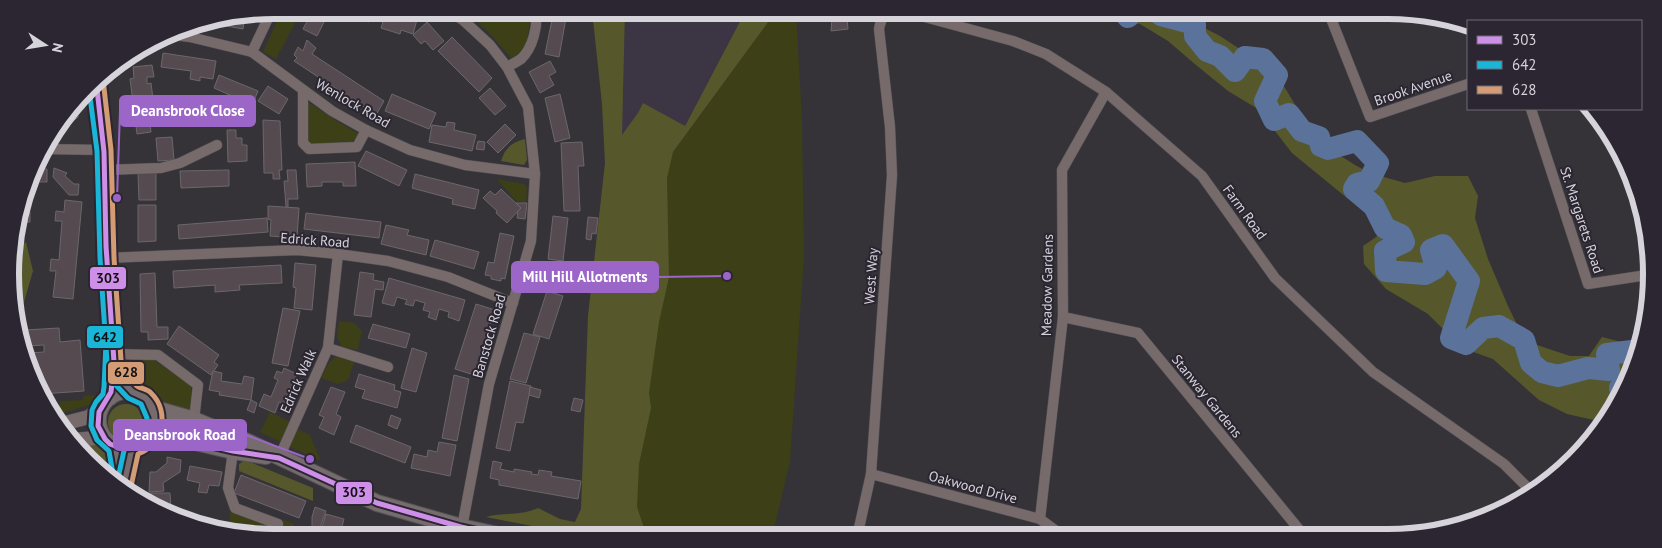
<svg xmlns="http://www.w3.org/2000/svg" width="1662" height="548" viewBox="0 0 1662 548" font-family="'PT Sans',sans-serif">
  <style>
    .built { fill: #3c3544 }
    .green { fill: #3d3f16 }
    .forest { fill: #56582c }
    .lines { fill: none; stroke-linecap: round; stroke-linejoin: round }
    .river { stroke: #5b729a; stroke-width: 22 }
    .building { fill: #554a50; stroke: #6b676b }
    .minor-casing { stroke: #525154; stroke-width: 11 }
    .tertiary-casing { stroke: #525154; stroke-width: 15 }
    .primary-casing { stroke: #525154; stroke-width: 18 }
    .minor { stroke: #766a6b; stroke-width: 10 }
    .tertiary { stroke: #766a6b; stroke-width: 14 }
    .primary { stroke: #766b6d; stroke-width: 16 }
    .bus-1-casing { stroke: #2b2631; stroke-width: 9 }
    .bus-2-casing { stroke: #2b2631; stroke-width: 9 }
    .bus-3-casing { stroke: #2b2631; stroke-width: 9 }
    .bus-1 { stroke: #ce8fe9; stroke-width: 5 }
    .bus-2 { stroke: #1ab6d8; stroke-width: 5 }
    .bus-3 { stroke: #d39c74; stroke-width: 5 }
    .labels { text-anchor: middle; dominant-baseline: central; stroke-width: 4; stroke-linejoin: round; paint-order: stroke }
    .street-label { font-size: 14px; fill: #d6d3da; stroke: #2b2631 }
    .rim { fill: none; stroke: #d6d3da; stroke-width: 6 }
    .leader { fill: none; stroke: #9b66c8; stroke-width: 2 }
    .callout-dot { fill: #9b66c8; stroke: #2b2631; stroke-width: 2 }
    .callout { fill: #9b66c8; stroke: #9b66c8; stroke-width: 2 }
    .callout-label { font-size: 15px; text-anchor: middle; font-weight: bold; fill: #fff }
    .line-badge { stroke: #2b2631; stroke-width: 2 }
    .pale-badge-label { font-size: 14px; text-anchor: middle; font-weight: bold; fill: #111 }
  </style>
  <rect width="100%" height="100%" fill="#353338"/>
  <polygon class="built" points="625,10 746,10 675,144 621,135"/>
  <g class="green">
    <polygon points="282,10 302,10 276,59 263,52"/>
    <polygon points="475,10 532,10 526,46 512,59 493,37 471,15"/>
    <polygon points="777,10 796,10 802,122 804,255 790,462 772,537 617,537 650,297 663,166"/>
    <path d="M305 100 338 122 359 134C351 149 329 145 313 146L307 141Z"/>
    <polygon points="497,179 524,184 527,188 526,203 516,201"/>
    <polygon points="339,321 355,323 362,331 358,350 342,347 337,337"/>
    <polygon points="337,355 355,360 348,380 338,384 321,378 328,364"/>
    <polygon points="127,359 154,360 191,386 191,414 171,408 136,378 128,368"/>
    <polygon points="98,395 89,405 60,414 60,401 83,400 83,396"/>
    <polygon points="270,412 290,422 281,442 260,432"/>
    <polygon points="297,429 310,435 321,461 290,447"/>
    <polygon points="230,511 279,530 283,520 295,524 293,529 277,533 276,538 229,532"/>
  </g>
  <g class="forest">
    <path d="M592 10H625L622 135 638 113 643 103 685 126 746 10H777L673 152 667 178 669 277 659 322 649 393 651 408 639 464 637 507 647 537H588L486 517C504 512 522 516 538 508L560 519 575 522 581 509 588 316 605 163 602 104Z"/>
    <polygon points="1098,10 1169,10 1220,36 1276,73 1317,141 1355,165 1370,173 1405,183 1435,176 1468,176 1478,196 1475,218 1488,259 1508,306 1525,341 1570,356 1589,356 1602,337 1641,347 1616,406 1603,422 1567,414 1539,400 1493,359 1462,348 1428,314 1386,289 1364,264 1363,246 1379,235 1369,216 1292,153 1258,109 1228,91 1196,65 1168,41 1140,24 1113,21"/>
    <path d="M525 139 527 160 524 165 501 161C505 148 512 142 525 139Z"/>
    <polygon points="26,242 33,271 24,302 16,302 13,249"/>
    <circle cx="126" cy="422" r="18"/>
    <polygon points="84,443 98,446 111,455 116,482 78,444"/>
    <polygon points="245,460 313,488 313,501 239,471 239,464"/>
  </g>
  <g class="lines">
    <g class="river">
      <polyline points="1122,10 1128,17 1135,10"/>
      <polyline points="1155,10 1161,15 1195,24 1195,36 1207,51 1220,56 1235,71 1245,57 1263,59 1277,75 1265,101 1274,120 1289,114 1302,131 1319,137 1321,146 1328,149 1357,141 1378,163 1369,181 1357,184 1354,189 1374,206 1385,228 1401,235 1404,242 1385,251 1386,271 1425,274 1436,268 1431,250 1443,245 1469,281 1451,338 1466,344 1483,328 1499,326 1524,340 1531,363 1542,372 1558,376 1588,368 1609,370 1607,354 1632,351 1637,356"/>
      <polyline points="1624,389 1620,388 1626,382"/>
    </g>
  </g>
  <g class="building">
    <polygon points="313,10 330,10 317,36 303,29"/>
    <polygon points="350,10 400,10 418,16 413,34 401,30 400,34 381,28 383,22 371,18 369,22 360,19 361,15 349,12"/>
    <polygon points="829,10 847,10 847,17 829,19"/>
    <polygon points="553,15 566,18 559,57 545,54"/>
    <polygon points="245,16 243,29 210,23"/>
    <polygon points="847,17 848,29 831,31 832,19"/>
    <polygon points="427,22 444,41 433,50 425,41 421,44 413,35"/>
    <polygon points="452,37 492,78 479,92 438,51"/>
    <polygon points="307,40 316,48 312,54 384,101 376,115 294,61 297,58 294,55 298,47 303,51"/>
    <polygon points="163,53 216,61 213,79 200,77 200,81 190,79 191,71 161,67"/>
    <polygon points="550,61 556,72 549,76 554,85 540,93 529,72"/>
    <polygon points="152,65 154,77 147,77 147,84 151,83 153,99 147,100 151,132 137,134 130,79 134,78 133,67"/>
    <polygon points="219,75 258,91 252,105 240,100 238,103 231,100 232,96 214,88"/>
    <polygon points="268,86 288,99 279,114 258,101"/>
    <polygon points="490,88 506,106 495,115 479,98"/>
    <polygon points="392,94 436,113 429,129 385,111"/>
    <polygon points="560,94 570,138 555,142 545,98"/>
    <polygon points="78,104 78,117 59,133 57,132"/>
    <polygon points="263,120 280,121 282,170 279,170 280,179 273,179 273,173 264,173"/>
    <polygon points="447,122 455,123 454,130 476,135 472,151 429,142 432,125 446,127"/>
    <polygon points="505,124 516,135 498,153 487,142"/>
    <polygon points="227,130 236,130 236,138 242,138 242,145 247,145 247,161 228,162"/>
    <polygon points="172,137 174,160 158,161 156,138"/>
    <polygon points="478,141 485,142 484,150 476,149"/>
    <polygon points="582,142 584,166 578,166 580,211 564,211 561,143"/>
    <polygon points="366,151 407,170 399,186 358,166"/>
    <polygon points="355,162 356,186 343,186 343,182 322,182 322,186 307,187 306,164"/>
    <polygon points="54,168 67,173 65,176 74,184 79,184 78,195 69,195 53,177"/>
    <polygon points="34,169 47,169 47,182 30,182"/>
    <polygon points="229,170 229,186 181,188 180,171"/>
    <polygon points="287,170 296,170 298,199 288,199 288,207 286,207 284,181 288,181"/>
    <polygon points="156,172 156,200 139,200 138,173"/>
    <polygon points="415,174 479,190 475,209 452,204 453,199 412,188"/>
    <polygon points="501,189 521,208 507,223 496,213 497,211 483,198 490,191 495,195"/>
    <polygon points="65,200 82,202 73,299 53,297 56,271 50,271 51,259 59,260 62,221 55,221 56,211 64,212"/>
    <polygon points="516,203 527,203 525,219 517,218 518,211 521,208"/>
    <polygon points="138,205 156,205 156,241 138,242"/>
    <polygon points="268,206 299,208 297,238 270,236 271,220 268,219"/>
    <polygon points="30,212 30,222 20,222 20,213"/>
    <polygon points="306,213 381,222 379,238 304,229"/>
    <polygon points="553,216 568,218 563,261 548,259"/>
    <polygon points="588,217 598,218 596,234 592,233 591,240 586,239"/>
    <polygon points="267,218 268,232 179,239 178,225"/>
    <polygon points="386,225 409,230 407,235 429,240 426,255 381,244"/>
    <polygon points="500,233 514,236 505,279 501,278 501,281 491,279 491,276 485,275 488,262 494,263"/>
    <polygon points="435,240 479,252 474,269 430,256"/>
    <polygon points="295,263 316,265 312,310 294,308 296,288 293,287"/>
    <polygon points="281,265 282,283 239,285 240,290 215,292 215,285 174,288 173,271"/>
    <polygon points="546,265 570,270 568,282 559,280 557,292 541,288"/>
    <polygon points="360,272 374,274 373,280 384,282 383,290 375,289 371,317 354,315"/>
    <polygon points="155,273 157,327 168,327 168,339 148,340 148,332 141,332 140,274"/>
    <polygon points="389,278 465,300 459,321 448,317 449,312 439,309 436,320 428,317 430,312 423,310 425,303 415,300 413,306 405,304 407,300 397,297 394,306 382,303"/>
    <polygon points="547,291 563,296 549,339 533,334"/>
    <polygon points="476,304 495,310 474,375 455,369"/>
    <polygon points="283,308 300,311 288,366 272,363"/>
    <polygon points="373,324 410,334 406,348 368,338"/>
    <polygon points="179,326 219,355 214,362 218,365 211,375 167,344"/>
    <polygon points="59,328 60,342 80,340 84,391 42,394 30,367 29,353 44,352 44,345 26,346 25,330"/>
    <polygon points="524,333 540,337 526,383 510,379"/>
    <polygon points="412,348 427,353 416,392 401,388"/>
    <polygon points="284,368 297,374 284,404 279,402 275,413 259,406 264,394 271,397 278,380 274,378 277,371 282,373"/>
    <polygon points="213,371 222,373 221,381 242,384 244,376 254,378 251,400 219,395 220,392 209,390"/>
    <polygon points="359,374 395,385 394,390 401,392 397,408 362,398 365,390 355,387"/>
    <polygon points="454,375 469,379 457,441 442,438"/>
    <polygon points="510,381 531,386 523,423 516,422 510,451 496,448"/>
    <polygon points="331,387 345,392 336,414 341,417 334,435 319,428 324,417 319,415"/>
    <polygon points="530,387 541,390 539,398 529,395"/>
    <polygon points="574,398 583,400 580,412 571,410"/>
    <polygon points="251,400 257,403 254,413 247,410"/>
    <polygon points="391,415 401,419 397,429 388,425"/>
    <polygon points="356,425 411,447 405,463 350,442"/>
    <polygon points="439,442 456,445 450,476 411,468 414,454 427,457 428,450 437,452"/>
    <polygon points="167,457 181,460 180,472 163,483 164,491 149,492 150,472 156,472 167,463"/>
    <polygon points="493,461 502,463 500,469 514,472 514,469 532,472 531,474 538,475 539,470 552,472 551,476 581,481 578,499 499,485 499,480 490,478"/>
    <polygon points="190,466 222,472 219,486 209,485 207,493 198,492 200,483 187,480"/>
    <polygon points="241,475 306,501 299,518 234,493"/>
    <polygon points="151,493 170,493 171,511 166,511 151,504"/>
    <polygon points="315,507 326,511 318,533 312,532 312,517"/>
    <polygon points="326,514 344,519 339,538 328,538 331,529 322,527"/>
    <polygon points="347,528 379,538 344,538"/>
    <polygon points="287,531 302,532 302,538 287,538"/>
  </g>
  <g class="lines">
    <defs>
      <g id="minor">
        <polyline points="447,10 463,20 490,45 507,67 528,107 535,174 531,241 489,384 460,538"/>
        <polyline points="899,10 1013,41 1046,54 1106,92 1202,176 1275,278 1373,372 1504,464 1532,492"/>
        <polyline points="1317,10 1330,16 1370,117 1468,84"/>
        <polyline points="463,20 471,10"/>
        <polyline points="167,34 190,37 252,52 332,111 366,130 410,150 465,165 535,174"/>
        <polyline points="252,52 272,10"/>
        <path d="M507 67C512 64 517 62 521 59 533 48 538 26 536 10"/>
        <polyline points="303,91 303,143 309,149 357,147 366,130"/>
        <polyline points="1531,109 1588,284 1647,275"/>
        <polyline points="43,149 104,150"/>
        <polyline points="104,170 161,168 180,163 217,145"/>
        <polyline points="107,258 297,250 338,254 388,261 448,277 513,303"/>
        <polyline points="1063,317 1138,333 1302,533 1303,536"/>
        <polyline points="328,348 388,367"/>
        <polyline points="113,354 158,355 198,385 194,420"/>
        <polyline points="233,451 228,488 235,508 278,524"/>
        <polyline points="279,458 328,348 338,254"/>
        <polyline points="871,474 1040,519 1063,536"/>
        <polyline points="1040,519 1063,317 1062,170 1106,92"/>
        <path d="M857 537 871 474 892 175 890 127 879 29C881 17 886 11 899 10"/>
      </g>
      <g id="tertiary">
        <polyline points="58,425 89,417 101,406"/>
        <polyline points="74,440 96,438 107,442"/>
        <polyline points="116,447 123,489"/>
        <polyline points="125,479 132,449"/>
      </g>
      <g id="primary">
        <polyline points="96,80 104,150 107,258 113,354 113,378 110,397"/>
        <circle cx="127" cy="420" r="29"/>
        <polyline points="152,408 194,420 250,443 377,503 461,527 511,538"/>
        <polyline points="153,432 233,451 266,456"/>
      </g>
    </defs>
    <use href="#minor" class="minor-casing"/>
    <use href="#tertiary" class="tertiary-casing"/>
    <use href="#primary" class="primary-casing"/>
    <use href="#minor" class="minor"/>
    <use href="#tertiary" class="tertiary"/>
    <use href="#primary" class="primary"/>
    <defs>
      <polyline id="bus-1" points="96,80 104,152 106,246 114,362 111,392 99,412 98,426 105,439 110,444 123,449 137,447 144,444 153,432 233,451 279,458 377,503 461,527 509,538"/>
      <g id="bus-2">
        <polyline points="89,89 97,151 100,258 107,362 112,381 128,398 141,404 147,418 146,429 141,435 125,446 117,483"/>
        <polyline points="106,343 104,387 103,394 96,402 92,410 91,426 97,440 109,451 114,480"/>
      </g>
      <path id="bus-3" d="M103 79 111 150 114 258 121 360C124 370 128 379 137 386 142 389 148 389 151 393 171 412 162 445 138 454L130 491"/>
    </defs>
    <use href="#bus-1" class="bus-1-casing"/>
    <use href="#bus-2" class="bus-2-casing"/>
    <use href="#bus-3" class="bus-3-casing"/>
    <use href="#bus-1" class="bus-1"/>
    <use href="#bus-2" class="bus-2"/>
    <use href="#bus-3" class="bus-3"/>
  </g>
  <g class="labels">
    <g class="street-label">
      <text transform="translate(1413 88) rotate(-19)">Brook Avenue</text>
      <text transform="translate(353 103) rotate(30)">Wenlock Road</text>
      <text transform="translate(1245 212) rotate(54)">Farm Road</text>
      <text transform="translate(1582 220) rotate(72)">St. Margarets Road</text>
      <text transform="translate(315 240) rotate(4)">Edrick Road</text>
      <text transform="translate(871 276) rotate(-86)">West Way</text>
      <text transform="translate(1047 285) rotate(-89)">Meadow Gardens</text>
      <text transform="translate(489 336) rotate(-74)">Banstock Road</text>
      <text transform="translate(298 381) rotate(-66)">Edrick Walk</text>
      <text transform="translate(1207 396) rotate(51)">Stanway Gardens</text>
      <text transform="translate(973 487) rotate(15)">Oakwood Drive</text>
    </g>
  </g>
  <path d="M0 0H1662V548H0ZM274 19H1388A255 255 0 0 1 1643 274V274A255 255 0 0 1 1388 529H274A255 255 0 0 1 19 274V274A255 255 0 0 1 274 19Z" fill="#2b2631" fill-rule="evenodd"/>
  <path class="rim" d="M274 19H1388A255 255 0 0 1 1643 274V274A255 255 0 0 1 1388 529H274A255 255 0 0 1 19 274V274A255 255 0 0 1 274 19Z"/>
  <path class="leader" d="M117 198L120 111M727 276L658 277M310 459L246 435"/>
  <g class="callout-dot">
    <circle cx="117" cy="198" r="5"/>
    <circle cx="727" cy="276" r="5"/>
    <circle cx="310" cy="459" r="5"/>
  </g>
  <g class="callout">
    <rect x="120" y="96" width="135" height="30" rx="5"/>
    <rect x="512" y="262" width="146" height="30" rx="5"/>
    <rect x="114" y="420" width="132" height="30" rx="5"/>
  </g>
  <g class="callout-label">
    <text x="188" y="116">Deansbrook Close</text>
    <text x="585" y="282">Mill Hill Allotments</text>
    <text x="180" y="440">Deansbrook Road</text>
  </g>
  <g class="line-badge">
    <rect x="89" y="266" width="38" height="24" rx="5" fill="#ce8fe9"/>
    <rect x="86" y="325" width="38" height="24" rx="5" fill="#1ab6d8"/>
    <rect x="107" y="361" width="38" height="24" rx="5" fill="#d39c74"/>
    <rect x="335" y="481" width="38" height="24" rx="5" fill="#ce8fe9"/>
  </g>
  <g class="pale-badge-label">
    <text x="108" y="283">303</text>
    <text x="105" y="342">642</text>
    <text x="126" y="377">628</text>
    <text x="354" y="497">303</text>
  </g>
  <rect x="1467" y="20" width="175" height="90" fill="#2b2631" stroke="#6f6b75"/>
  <rect x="1477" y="36" width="25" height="8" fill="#ce8fe9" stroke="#6f6b75"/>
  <text x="1512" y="45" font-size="15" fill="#d6d3da">303</text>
  <rect x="1477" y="61" width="25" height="8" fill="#1ab6d8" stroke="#6f6b75"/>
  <text x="1512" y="70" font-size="15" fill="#d6d3da">642</text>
  <rect x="1477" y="86" width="25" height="8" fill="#d39c74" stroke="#6f6b75"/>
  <text x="1512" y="95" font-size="15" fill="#d6d3da">628</text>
  <g transform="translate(45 45) rotate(102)" stroke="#2b2631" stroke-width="4" paint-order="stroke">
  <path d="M0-4L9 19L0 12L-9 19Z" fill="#d6d3da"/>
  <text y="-8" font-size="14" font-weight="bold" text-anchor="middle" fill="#d6d3da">N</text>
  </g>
</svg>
